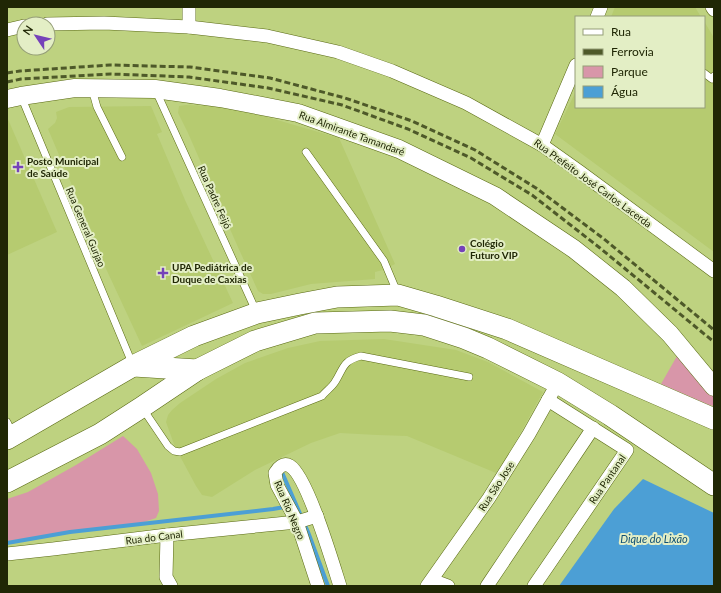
<svg xmlns="http://www.w3.org/2000/svg" width="721" height="593" viewBox="0 0 721 593" font-family="Lato,sans-serif">
  <style>
    .built { fill: #b6cb70 }
    .green { fill: #d896a9 }
    .water { fill: #4c9fd5 }
    .lines { fill: none; stroke-linecap: round; stroke-linejoin: round }
    .stream { stroke: #4c9fd5; stroke-width: 4 }
    .lane-casing { stroke: #596912; stroke-width: 8 }
    .street-casing { stroke: #596912; stroke-width: 14 }
    .secondary-casing { stroke: #596912; stroke-width: 19 }
    .primary-casing { stroke: #596912; stroke-width: 22 }
    .lane { stroke: #fff; stroke-width: 7 }
    .street { stroke: #fff; stroke-width: 13 }
    .secondary { stroke: #fff; stroke-width: 18 }
    .primary { stroke: #fff; stroke-width: 21 }
    .rail { stroke: #4e5929; stroke-width: 3; stroke-dasharray: 6 3; stroke-linecap: butt }
    .poi-dot { fill: #7542b9; stroke: #e3eec5; stroke-width: 1.5 }
    .labels { text-anchor: middle; dominant-baseline: central; stroke-width: 4; stroke-linejoin: round; paint-order: stroke }
    .street-label { font-size: 10px; fill: #202705; stroke: #e3eec5 }
    .poi-label { font-size: 10px; font-weight: bold; fill: #202705; stroke: #e3eec5; text-anchor: start }
    .water-label { font-size: 11px; font-style: italic; fill: #105074; stroke: #e3eec5 }
  </style>
  <rect width="100%" height="100%" fill="#bed280"/>
  <g class="built">
    <polygon points="615,7 695,7 701,17 611,17"/>
    <polygon points="704,21 714,38 714,252 555,134 576,91 576,107 704,107"/>
    <polygon points="186,105 211,106 260,115 339,138 395,264 383,270 375,272 375,279 311,284 271,294 263,294 258,291 237,245 188,133 178,113 179,106"/>
    <polygon points="151,106 162,132 157,134 185,200 233,303 142,346 94,243 96,242 48,129 55,123 57,118 56,112 69,107"/>
    <polygon points="7,117 57,232 7,255"/>
    <polygon points="384,339 456,350 488,362 543,392 507,457 496,473 407,436 377,435 340,433 311,443 255,470 212,497 202,495 196,486 175,447 166,422 168,415 172,410 180,403 216,379 245,363 288,348 320,341"/>
  </g>
  <g class="green">
    <polygon points="677,356 714,395 714,406 709,405 661,384"/>
    <polygon points="123,436 137,449 151,473 158,494 159,511 156,518 141,523 7,541 7,499 28,492 76,465"/>
  </g>
  <polygon class="water" points="643,479 714,513 714,586 559,586 614,509"/>
  <g class="lines">
    <g class="stream">
      <polyline points="281,470 308,532 328,586"/>
      <polyline points="7,543 70,532 273,509 296,505"/>
    </g>
    <defs>
      <g id="lane">
        <polyline points="704,73 712,79 714,76"/>
        <polyline points="92,89 97,107 122,157"/>
        <polyline points="156,91 256,311"/>
        <polyline points="21,96 132,363"/>
        <polyline points="306,152 384,261 397,292"/>
        <path d="M143 409 168 446 174 451 180 452 322 396C326 391 332 387 335 382 344 368 342 361 361 356L469 377"/>
        <polyline points="7,422 13,434"/>
      </g>
      <g id="street">
        <polyline points="712,7 714,10"/>
        <polyline points="597,17 601,7"/>
        <polyline points="47,24 104,23 189,27 267,36 338,52 392,71 466,103 542,145 580,172 714,271"/>
        <polyline points="189,27 189,7"/>
        <polyline points="7,30 24,26"/>
        <polyline points="542,145 576,65"/>
        <polyline points="167,535 166,577 171,586"/>
        <polyline points="7,554 53,549 167,535 297,522 317,516"/>
        <polyline points="432,580 448,586"/>
        <path d="M318 586 297 522 277 485 275 473C278 468 283 462 290 466 307 476 333 564 340 586"/>
        <polyline points="427,586 489,498 529,434 552,393"/>
        <polyline points="487,586 593,428"/>
        <polyline points="534,586 627,450 548,400"/>
      </g>
      <polyline id="secondary" points="7,99 21,96 75,88 155,89 220,98 298,113 399,149 495,196 574,249 623,288 670,334 714,387"/>
      <g id="primary">
        <polyline points="134,366 197,370"/>
        <polyline points="7,439 133,366 194,336 257,313 300,304 337,297 398,295 436,306 507,329 714,419"/>
        <polyline points="7,482 100,434 142,407 197,370 255,341 315,323 390,321 424,325 464,338 488,348 558,383 610,415 714,485"/>
      </g>
    </defs>
    <use href="#lane" class="lane-casing"/>
    <use href="#street" class="street-casing"/>
    <use href="#secondary" class="secondary-casing"/>
    <use href="#primary" class="primary-casing"/>
    <use href="#lane" class="lane"/>
    <use href="#street" class="street"/>
    <use href="#secondary" class="secondary"/>
    <use href="#primary" class="primary"/>
    <g class="rail">
      <polyline points="7,73 20,71 110,65 190,67 270,78 345,98 412,121 475,150 536,188 604,239 714,330"/>
      <polyline points="7,82 21,79 111,74 189,77 268,88 342,105 408,129 471,158 532,195 600,248 714,342"/>
    </g>
  </g>
  <g class="poi-dot">
    <path d="M16 161h4v4h4v4h-4v4h-4v-4h-4v-4h4z"/>
    <circle cx="462" cy="249" r="4"/>
    <path d="M161 267h4v4h4v4h-4v4h-4v-4h-4v-4h4z"/>
  </g>
  <g class="labels">
    <g class="street-label">
      <text transform="translate(352 133) rotate(20)">Rua Almirante Tamandaré</text>
      <text transform="translate(593 183) rotate(36)">Rua Prefeito José Carlos Lacerda</text>
      <text transform="translate(215 197) rotate(66)">Rua Padre Feijó</text>
      <text transform="translate(86 227) rotate(67)">Rua General Gurjao</text>
      <text transform="translate(607 479) rotate(-56)">Rua Pantanal</text>
      <text transform="translate(496 486) rotate(-57)">Rua Sāo Jose</text>
      <text transform="translate(290 510) rotate(67)">Rua Rio Negro</text>
      <text transform="translate(154 537) rotate(-7)">Rua do Canal</text>
    </g>
    <g class="poi-label">
      <text x="27" y="161">Posto Municipal<tspan x="27" dy="12">de Saúde</tspan></text>
      <text x="470" y="243">Colégio<tspan x="470" dy="12">Futuro VIP</tspan></text>
      <text x="172" y="267">UPA Pediátrica de<tspan x="172" dy="12">Duque de Caxias</tspan></text>
    </g>
    <g class="water-label">
      <text x="654" y="538">Dique do Lixão</text>
    </g>
  </g>
  <rect width="721" height="593" fill="none" stroke="#202705" stroke-width="16"/>
  <rect x="575" y="16" width="130" height="92" fill="#e3eec5" stroke="#959e78"/>
  <rect x="583" y="29" width="20" height="6" fill="#ffffff" stroke="#959e78"/>
  <text x="611" y="36" font-size="12" fill="#202705">Rua</text>
  <rect x="583" y="49" width="20" height="6" fill="#4e5929" stroke="#959e78"/>
  <text x="611" y="56" font-size="12" fill="#202705">Ferrovia</text>
  <rect x="583" y="66" width="20" height="12" fill="#d896a9" stroke="#959e78"/>
  <text x="611" y="76" font-size="12" fill="#202705">Parque</text>
  <rect x="583" y="86" width="20" height="12" fill="#4c9fd5" stroke="#959e78"/>
  <text x="611" y="96" font-size="12" fill="#202705">Água</text>
  <g transform="translate(36 36) rotate(305)"><circle r="19" fill="#e3eec5" stroke="#959e78"/>
  <path d="M0-3L7 15L0 10L-7 15Z" fill="#7542b9"/>
  <text y="-6" font-size="11" font-weight="bold" text-anchor="middle" fill="#202705">N</text>
  </g>
</svg>
